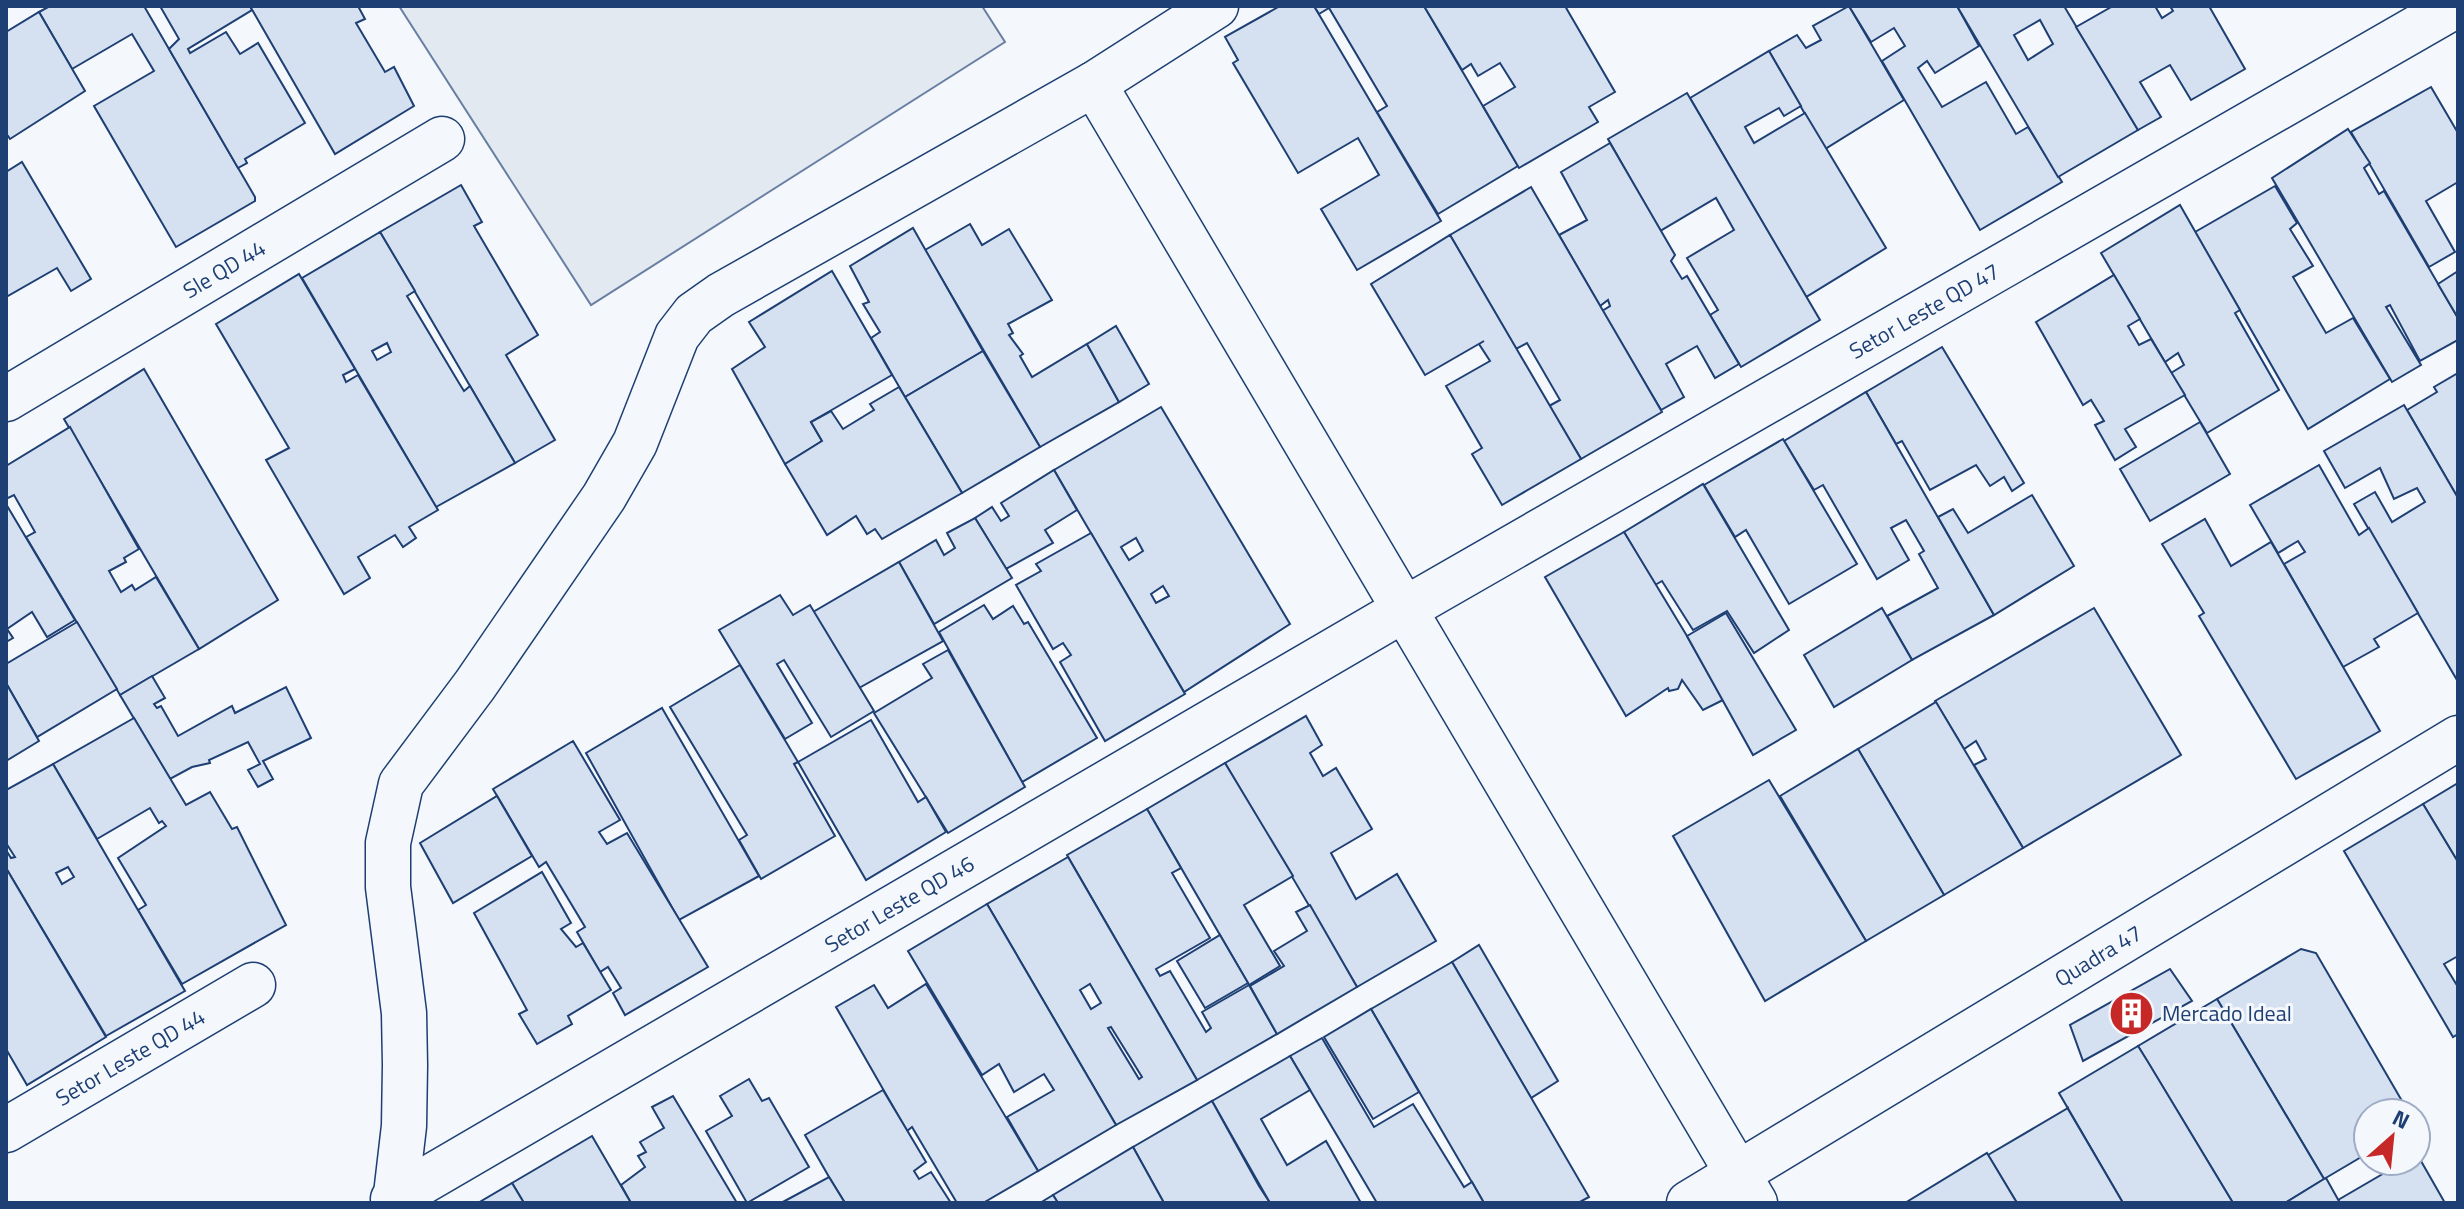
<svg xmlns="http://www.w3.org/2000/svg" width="2464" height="1209" viewBox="0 0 2464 1209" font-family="'Titillium Web',sans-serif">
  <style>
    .green { fill: #e3e9f0; stroke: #687fa3; stroke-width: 2 }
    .building { fill: #d5e0f0; stroke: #1d3f73; stroke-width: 2; fill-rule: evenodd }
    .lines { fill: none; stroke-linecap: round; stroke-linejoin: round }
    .minor-casing { stroke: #1d3f73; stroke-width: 47 }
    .minor { stroke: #f4f7fb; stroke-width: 44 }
    .labels { text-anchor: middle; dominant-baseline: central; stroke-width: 6; stroke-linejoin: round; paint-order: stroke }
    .street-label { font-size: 22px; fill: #1d3f73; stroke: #f4f7fb }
    .poi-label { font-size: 22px; fill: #1d3f73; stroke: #f4f7fb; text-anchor: start }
  </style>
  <rect width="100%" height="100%" fill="#f4f7fb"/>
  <polygon class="green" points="399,6 982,6 1005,42 591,305"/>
  <g class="building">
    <polygon points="50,6 144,6 255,197 255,201 176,247 94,106 154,71 132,34 72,69 39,12"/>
    <polygon points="160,6 250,6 252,10 188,49 190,53 226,32 240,54 258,43 305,123 245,159 247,163 238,168 169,49 179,39"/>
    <polygon points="250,6 358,6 365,19 356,23 385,72 394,67 414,106 335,154"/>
    <polygon points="1280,6 1314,6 1441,221 1357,270 1321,209 1379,175 1358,138 1298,173 1233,63 1238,60 1225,37"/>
    <polygon points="1314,6 1424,6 1518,166 1438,214 1377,112 1387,106 1329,8 1319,14"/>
    <polygon points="1424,6 1565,6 1615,92 1589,107 1598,122 1519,168 1483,106 1515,87 1500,63 1478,76 1471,64 1462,70"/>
    <polygon points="1849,6 1904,100 1825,149 1769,51 1797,35 1806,48 1821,40 1813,26"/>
    <polygon points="1849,6 1957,6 1979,46 1935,73 1927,61 1918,68 1942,107 1986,82 2016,134 2028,127 2062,182 1980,230 1882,61 1905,46 1894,28 1871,42"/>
    <path d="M1957 6H2064L2138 130 2058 177ZM2040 20 2053 44 2028 60 2014 35Z"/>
    <polygon points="2113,6 2155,6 2162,18 2173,11 2170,6 2209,6 2245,69 2191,100 2170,65 2140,82 2161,117 2138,130 2076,27"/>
    <polygon points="39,12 85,91 10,139 6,133 6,32"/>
    <polygon points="1769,51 1801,106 1784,116 1779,108 1745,127 1754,143 1805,113 1886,248 1806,297 1690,98"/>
    <polygon points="2431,87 2458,133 2458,182 2426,201 2455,252 2429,267 2351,132"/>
    <polygon points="1687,93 1820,320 1741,367 1710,315 1718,310 1687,258 1734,230 1716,198 1660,231 1608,139"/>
    <polygon points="2348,129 2370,163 2364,168 2379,194 2384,191 2458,318 2458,340 2420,361 2390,305 2386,307 2421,365 2392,382 2272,178"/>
    <polygon points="1610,143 1675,255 1671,261 1682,279 1687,276 1739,364 1715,378 1697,346 1666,364 1684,397 1661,410 1602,311 1610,306 1608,300 1600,306 1559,235 1587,220 1561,172"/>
    <polygon points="22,162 91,279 71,291 57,268 6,297 6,172"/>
    <polygon points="461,185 482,222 474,226 538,335 506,355 555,440 515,463 380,232"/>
    <polygon points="2275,186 2297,223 2290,229 2313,266 2293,277 2326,333 2353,318 2390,379 2308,429 2195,232"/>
    <polygon points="1531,187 1662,412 1581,459 1549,406 1560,400 1527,343 1516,349 1450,235"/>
    <polygon points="2180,205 2240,310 2235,313 2279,390 2207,433 2171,373 2184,365 2178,353 2165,362 2101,253"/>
    <polygon points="970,224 982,245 1009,229 1052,300 1008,324 1013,333 1009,335 1023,354 1020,356 1032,377 1087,344 1119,402 1040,447 925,250"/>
    <polygon points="913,228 983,351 905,397 871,338 880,332 863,304 869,302 850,266"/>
    <path d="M380 232 415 291 407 296 459 383 464 391 470 386 515 463 436 507 302 278ZM387 343 391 352 377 360 372 351Z"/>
    <polygon points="1450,235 1581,459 1502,505 1472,454 1482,448 1446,386 1490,361 1479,344 1484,341 1425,375 1371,284"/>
    <polygon points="832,271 892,375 811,422 822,441 785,464 732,369 765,347 749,322"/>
    <polygon points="2458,271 2458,318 2438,284"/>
    <polygon points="299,274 355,369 343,375 346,382 358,375 438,510 409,527 416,538 403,547 395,535 358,557 370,578 344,594 266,460 289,448 216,324"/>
    <polygon points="2114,275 2140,319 2128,326 2139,345 2151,339 2185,395 2125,429 2136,447 2115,460 2095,425 2104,421 2091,400 2083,405 2036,322"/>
    <polygon points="1116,326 1149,384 1119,402 1087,344"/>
    <polygon points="1942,347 2024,483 2012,491 2004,477 1990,486 1976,465 1930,490 1902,441 1896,444 1866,392"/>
    <polygon points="983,351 1040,447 962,493 905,397"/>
    <polygon points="144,369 278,600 199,649 64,419"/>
    <polygon points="2458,373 2458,498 2407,410 2437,392 2434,387"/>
    <polygon points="899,387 962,493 882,539 875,529 867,534 856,516 827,535 785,464 822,441 811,422 831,411 843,429 874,410 870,404"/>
    <polygon points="1866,392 1994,615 1912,660 1887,616 1938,588 1919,554 1924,551 1906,520 1891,528 1909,560 1877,579 1823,485 1814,490 1784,441"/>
    <polygon points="2404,405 2458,498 2457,680 2354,504 2375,492 2392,522 2425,502 2417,488 2394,499 2380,468 2345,488 2324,451"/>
    <path d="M1161 407 1290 624 1184 692 1054 470ZM1136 538 1143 551 1129 560 1121 547ZM1163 586 1169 596 1156 603 1151 594Z"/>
    <polygon points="2200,422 2230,474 2150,521 2120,469"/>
    <polygon points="70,427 139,549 124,558 126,562 109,571 121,592 132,585 135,590 156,577 199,649 120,695 26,537 35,532 14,495 6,499 6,466"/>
    <polygon points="1783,439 1857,564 1789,604 1746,530 1735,537 1704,485"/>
    <polygon points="2319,465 2359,535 2369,528 2418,613 2374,639 2379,647 2343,667 2284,564 2305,552 2298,541 2278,553 2250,505"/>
    <polygon points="1054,470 1077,510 1045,530 1053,543 1006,569 975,518 992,507 1001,521 1009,516 1001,503"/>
    <polygon points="1703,484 1789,630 1754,653 1727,611 1693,630 1662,581 1655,585 1624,532"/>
    <polygon points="2032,495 2074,566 1994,615 1938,517 1953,509 1968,533"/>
    <polygon points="6,504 75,620 47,637 32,612 7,629 13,638 6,642"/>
    <polygon points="975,518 1012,578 934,624 899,562 936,540 944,555 955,548 947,533"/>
    <polygon points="2205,519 2231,566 2271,542 2380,731 2296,779 2199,616 2204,613 2162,544"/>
    <polygon points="1624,532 1687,636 1723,700 1703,710 1682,680 1678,689 1669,691 1668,688 1626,716 1545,577"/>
    <polygon points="1091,533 1185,694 1105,741 1060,662 1071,655 1063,643 1053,649 1016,585 1041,571 1036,564"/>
    <polygon points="899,562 943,641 859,688 813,612"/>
    <polygon points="780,595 793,615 810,605 874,711 831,737 784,660 777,664 812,723 785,739 719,630"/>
    <polygon points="984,605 993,619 1013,606 1024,624 1028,622 1097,738 1022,782 939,632"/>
    <polygon points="1882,608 1912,660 1834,707 1804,655"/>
    <polygon points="2094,608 2181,755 2023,848 1974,765 1986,759 1976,741 1964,749 1935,701"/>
    <polygon points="1726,613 1796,730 1753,755 1687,636"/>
    <polygon points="77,622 117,689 37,737 6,683 6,664"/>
    <polygon points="948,650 1025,787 948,833 874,713 932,678 923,664"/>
    <polygon points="740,665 798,762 794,764 835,836 761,879 739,840 747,835 670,707"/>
    <polygon points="152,676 165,698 154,704 157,708 161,706 178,736 232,706 235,713 286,687 311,738 263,761 273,779 258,787 248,770 260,764 248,742 209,760 210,763 192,767 170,779 120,695"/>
    <polygon points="6,683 39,741 6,761"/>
    <polygon points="1936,702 2023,848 1944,895 1858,749"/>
    <polygon points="662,708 759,876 679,920 586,753"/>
    <polygon points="1306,716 1322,745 1310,753 1323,776 1336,768 1372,829 1331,853 1356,899 1397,874 1436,941 1357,987 1225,763"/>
    <polygon points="134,718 186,805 210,792 232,829 237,827 286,925 182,984 138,910 146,905 118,858 166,826 162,821 159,823 150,808 97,839 53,764"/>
    <polygon points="871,720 918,802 926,797 946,832 866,880 798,762"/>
    <polygon points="573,741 620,820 599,832 607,844 627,833 708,967 625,1015 613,993 621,988 608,967 600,972 577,932 585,927 546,862 539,867 493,789"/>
    <polygon points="1858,749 1944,895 1866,941 1780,796"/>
    <polygon points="1225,763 1293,876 1244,905 1280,966 1249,985 1147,809"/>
    <path d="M53 764 185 991 106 1036 6 868V850L11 858 15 857 6 843V790ZM68 867 74 877 62 884 56 873Z"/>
    <polygon points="1769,780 1866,941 1765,1001 1673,836"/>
    <polygon points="2458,783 2458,862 2423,804"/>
    <polygon points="497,796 532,856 453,903 420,843"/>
    <polygon points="2423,804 2458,862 2458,956 2444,964 2458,987 2458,1034 2453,1037 2344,851"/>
    <polygon points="1147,809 1181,868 1172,873 1210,938 1156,969 1160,976 1170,971 1206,1032 1211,1028 1202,1012 1249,985 1277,1034 1197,1080 1067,855"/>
    <path d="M1068 857 1197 1080 1116 1125 987 904ZM1090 984 1101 1003 1091 1009 1080 990ZM1111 1027 1142 1077 1139 1079 1108 1028Z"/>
    <polygon points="6,868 106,1037 27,1085 6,1049"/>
    <polygon points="542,872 571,923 561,929 576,947 583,943 611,990 568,1016 572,1024 537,1044 519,1014 527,1010 474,913"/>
    <polygon points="987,904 1116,1125 1038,1171 1007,1117 1054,1090 1044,1074 1014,1092 999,1064 982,1075 908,951"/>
    <polygon points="1310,905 1357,987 1277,1034 1250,986 1284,966 1274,951 1307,931 1296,912"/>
    <polygon points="1220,935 1248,983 1205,1008 1177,961"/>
    <polygon points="1479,945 1558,1081 1531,1098 1452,962"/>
    <polygon points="2301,949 2316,953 2409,1113 2368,1113 2368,1153 2324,1179 2217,999"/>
    <polygon points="1452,962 1589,1197 1578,1203 1484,1203 1371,1009"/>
    <polygon points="2170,969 2192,1001 2083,1061 2070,1025"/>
    <polygon points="926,984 1038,1171 983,1203 957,1203 912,1127 907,1131 836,1007 874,985 888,1008"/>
    <polygon points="2217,999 2324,1179 2285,1203 2233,1203 2138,1046"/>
    <polygon points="1371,1009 1419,1092 1373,1119 1324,1037"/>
    <polygon points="1322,1038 1374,1127 1413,1104 1464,1187 1472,1182 1484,1203 1377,1203 1290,1056"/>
    <polygon points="2138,1046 2148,1062 2233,1203 2123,1203 2059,1093"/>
    <polygon points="1290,1056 1310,1090 1261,1119 1287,1165 1326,1141 1361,1203 1270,1203 1212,1101"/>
    <polygon points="749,1079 762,1101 769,1098 809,1167 747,1203 706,1131 732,1116 720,1096"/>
    <polygon points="883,1090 926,1162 914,1171 919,1179 931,1172 951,1203 845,1203 829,1177 805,1135"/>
    <polygon points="673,1096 737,1203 631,1203 621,1185 645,1167 638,1156 646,1152 640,1142 664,1128 652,1107"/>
    <polygon points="1212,1101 1259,1186 1270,1203 1164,1203 1133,1147"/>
    <polygon points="2068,1108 2068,1109 2123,1203 2017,1203 1988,1155"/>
    <polygon points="592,1136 631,1203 524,1203 512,1183"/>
    <polygon points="1133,1147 1164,1203 1058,1203 1053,1195"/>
    <polygon points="1987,1153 2017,1203 1905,1203"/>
    <polygon points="2417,1154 2445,1203 2340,1203 2338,1200 2405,1161 2416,1161"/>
    <polygon points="829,1177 845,1203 781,1203"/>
    <polygon points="2326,1178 2340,1203 2285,1203 2324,1179"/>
    <polygon points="512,1183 524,1203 478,1203"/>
    <polygon points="1053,1195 1058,1203 1040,1203"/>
  </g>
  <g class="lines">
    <defs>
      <g id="minor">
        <polyline points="1216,6 1094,84 1755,1203"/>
        <path id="s1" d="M6 399 442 139"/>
        <path id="s2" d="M6 1130 253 985"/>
        <path id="s3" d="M393 1199 1405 609 2455 6"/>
        <polyline points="395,1203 404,1126 405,1065 404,1013 388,887 388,843 401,784 475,685 604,497 635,443 677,336 694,314 721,295 1094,84"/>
        <path id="s4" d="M1689 1203 2458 738"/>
      </g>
    </defs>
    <use href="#minor" class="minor-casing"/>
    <use href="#minor" class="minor"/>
  </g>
  <defs>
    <symbol id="building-disc" viewBox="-11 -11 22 22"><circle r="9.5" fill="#c62828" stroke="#f4f7fb"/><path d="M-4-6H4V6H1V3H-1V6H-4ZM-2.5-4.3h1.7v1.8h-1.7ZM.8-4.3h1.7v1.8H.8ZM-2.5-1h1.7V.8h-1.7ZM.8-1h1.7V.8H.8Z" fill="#fff"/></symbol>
  </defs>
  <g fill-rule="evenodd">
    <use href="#building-disc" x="2106" y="988" width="51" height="51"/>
  </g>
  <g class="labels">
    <g class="street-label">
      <text stroke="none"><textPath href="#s1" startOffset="254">Sle QD 44</textPath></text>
      <text stroke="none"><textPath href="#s3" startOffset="1770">Setor Leste QD 47</textPath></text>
      <text stroke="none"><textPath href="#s3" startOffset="586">Setor Leste QD 46</textPath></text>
      <text stroke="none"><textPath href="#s4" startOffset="478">Quadra 47</textPath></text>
      <text stroke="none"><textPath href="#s2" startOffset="144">Setor Leste QD 44</textPath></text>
    </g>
    <g class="poi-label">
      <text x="2162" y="1013">Mercado Ideal</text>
    </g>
  </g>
  <rect width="2464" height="1209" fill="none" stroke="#1d3f73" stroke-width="16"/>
  <g transform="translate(2392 1137) rotate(27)"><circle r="38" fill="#f4f7fb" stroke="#9eadc5" stroke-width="2"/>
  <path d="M0-6L14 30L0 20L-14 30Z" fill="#c62828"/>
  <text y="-12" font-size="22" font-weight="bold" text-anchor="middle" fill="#1d3f73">N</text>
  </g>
</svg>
